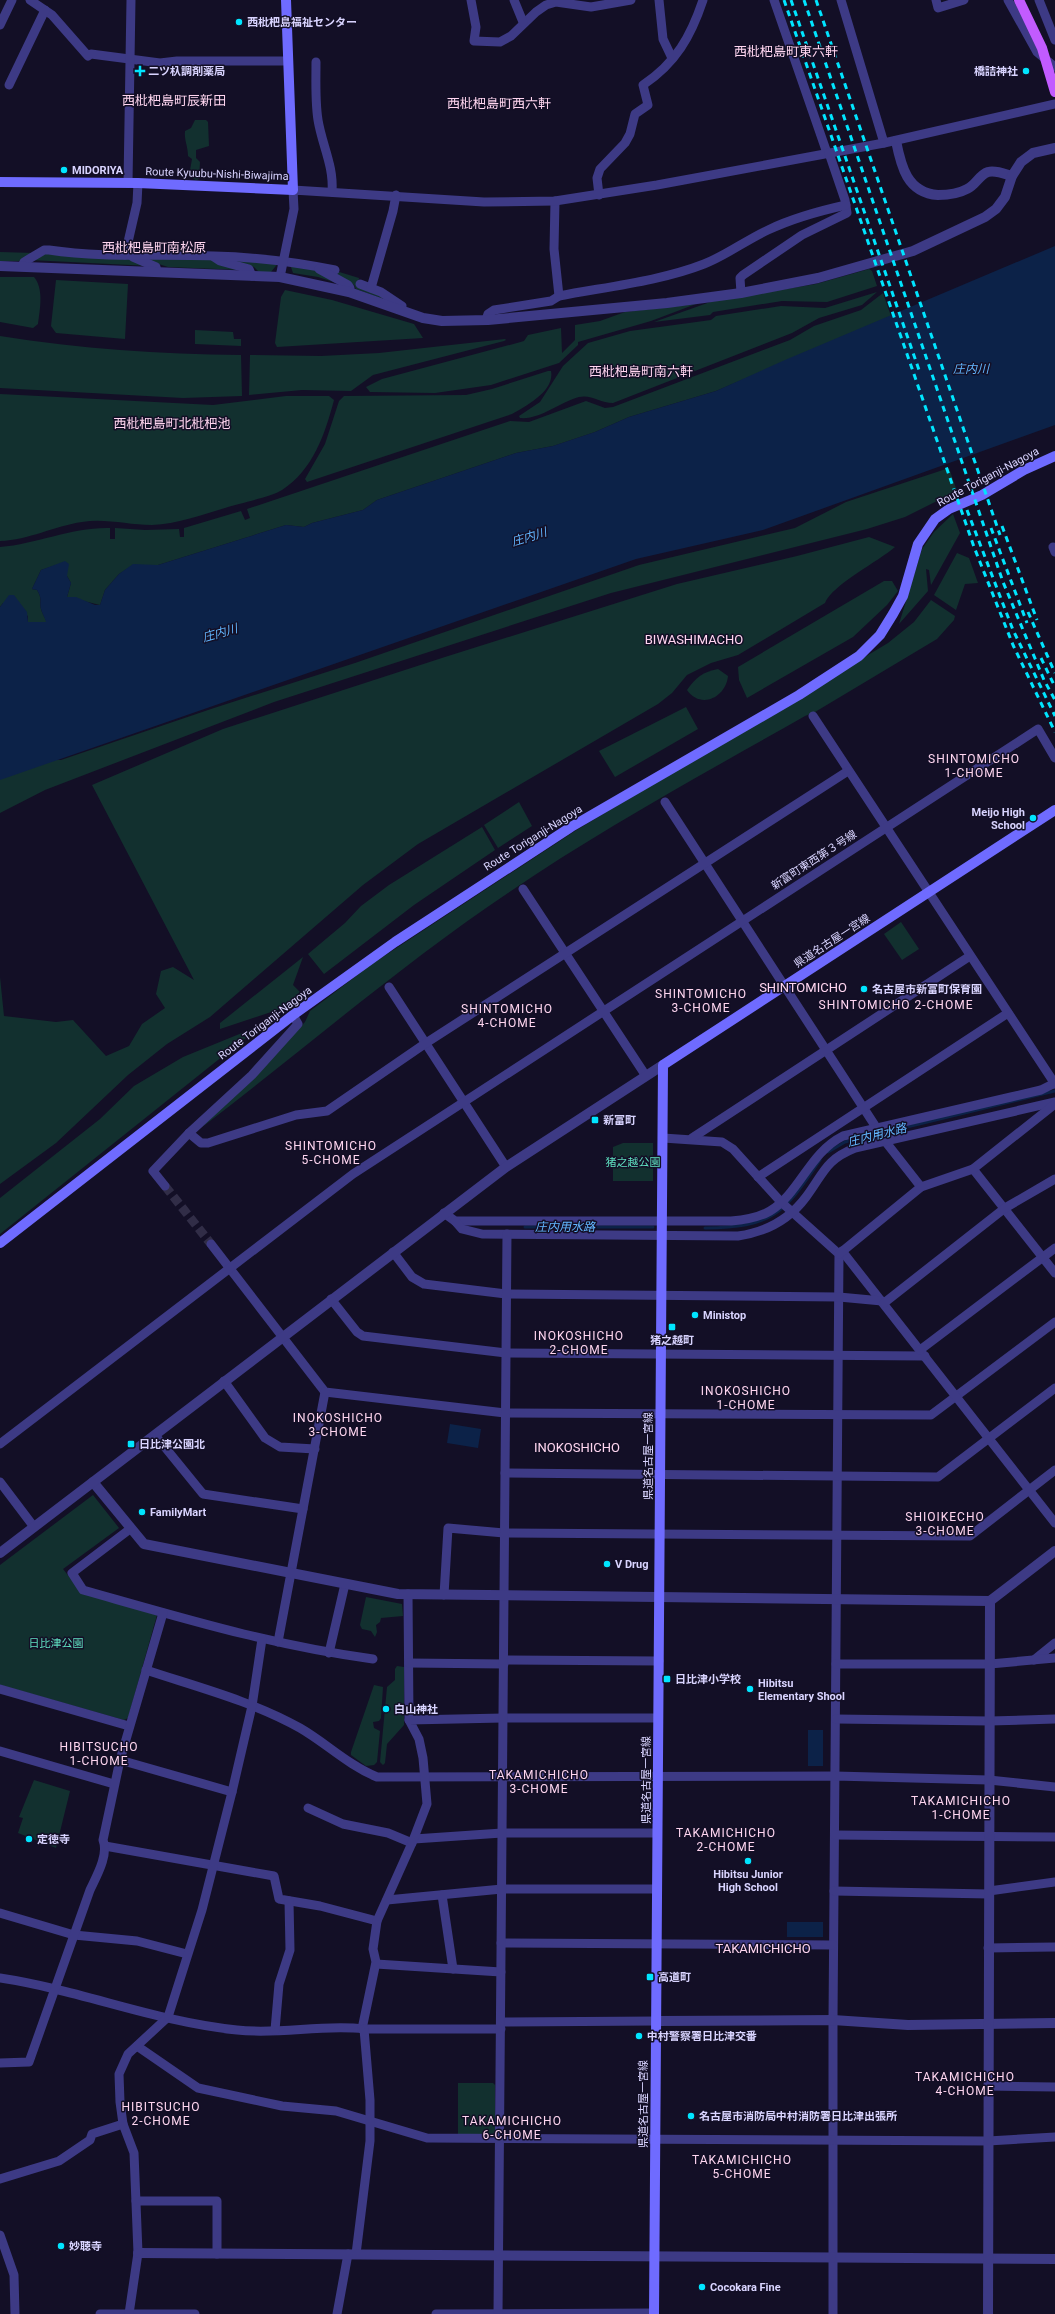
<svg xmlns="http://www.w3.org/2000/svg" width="1055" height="2314" viewBox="0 0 1055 2314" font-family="Roboto,'Noto Sans JP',sans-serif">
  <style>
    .green { fill: #12302f }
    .water { fill: #0c2248 }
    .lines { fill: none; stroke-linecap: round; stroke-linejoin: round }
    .stream { stroke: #0c2248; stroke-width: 3 }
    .minor-tunnel { stroke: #312d47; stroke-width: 9; stroke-dasharray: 9 4.5; stroke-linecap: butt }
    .minor { stroke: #3d3a85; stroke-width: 9 }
    .tertiary { stroke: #3d3a85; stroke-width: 10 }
    .secondary { stroke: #6f6bff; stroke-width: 10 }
    .primary { stroke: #c25bff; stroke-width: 10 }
    .rail { stroke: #00e5ff; stroke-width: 3; stroke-dasharray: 6 5; stroke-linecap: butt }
    .poi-dot { fill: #00e5ff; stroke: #130f26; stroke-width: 1.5 }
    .labels { text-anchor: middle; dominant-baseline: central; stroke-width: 3; stroke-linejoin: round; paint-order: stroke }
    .poi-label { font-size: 11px; font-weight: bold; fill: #d9d4ff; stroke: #130f26; text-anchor: start }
    .street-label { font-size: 11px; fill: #d9d4ff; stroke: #130f26 }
    .park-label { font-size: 11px; fill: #5fe0c0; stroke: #130f26 }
    .water-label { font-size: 12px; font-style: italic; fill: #62b6ff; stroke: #130f26 }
    .neighbourhood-label { font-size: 12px; letter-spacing: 1px; fill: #ffd6f0; stroke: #130f26 }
    .quarter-label { font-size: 13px; fill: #ffd6f0; stroke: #130f26 }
  </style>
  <rect width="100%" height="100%" fill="#130f26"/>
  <g class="green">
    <path d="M195 120H206L208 122 209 146 196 150V158L200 162 199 179 196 180 189 176 192 159 188 156C188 146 184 140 185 131L191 128Z"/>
    <polygon points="0,252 34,253 19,261 0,261"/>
    <polygon points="45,252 128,256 150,266 30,260"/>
    <polygon points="137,257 210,257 242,270 168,267"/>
    <polygon points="218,257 279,262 271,272 259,272 254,267"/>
    <polygon points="290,264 311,267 343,285 318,277 293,273"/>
    <polygon points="869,269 872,271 877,286 827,302 782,301 713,312 710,315 654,322 713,301 816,284"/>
    <polygon points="324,271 336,271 359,278 358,285 394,303 356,289 354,285"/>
    <path d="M0 277H34C44 289 40 309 38 324L33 328 0 322Z"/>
    <polygon points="56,280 128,284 125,339 56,333 51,326"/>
    <polygon points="285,290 332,300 414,324 423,338 277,347 275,343 281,297"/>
    <path d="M877 292 862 305 819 318 792 333 613 403C600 403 591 394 579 397 560 402 540 420 520 418L519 416 540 402 563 366 588 343 630 331 711 320 716 316 781 306 825 308Z"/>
    <path d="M883 293 891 316 716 391 629 417 595 432 553 446 516 453 377 500 363 510 312 523 304 527 286 525 158 565H133L119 574 105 590 100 605 67 597 71 583 67 576 65 562 41 570 32 589 37 590C43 600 39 601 41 609 42 613 45 618 47 622H28V616L3 603 0 607V547C37 544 72 527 110 528V539H115V528L145 530 179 529 180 537H184V528L241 511 245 520 250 518 247 509 510 421 529 422 586 401 605 408 613 407 790 340 814 326 861 310Z"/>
    <polygon points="696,304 651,321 578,342 578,345 559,363 491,385 435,393 370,392 366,387 382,379 517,343 524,341 528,335 561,328 562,353 575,340 575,325 600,321 625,312"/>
    <polygon points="195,330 233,332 234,339 241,339 241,346 195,344"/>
    <path d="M0 336C80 349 160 354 241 355L242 396 183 398 0 388Z"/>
    <polygon points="505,339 506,340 504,341 373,375 351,391 302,390 249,395 250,355 321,356 379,353"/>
    <path d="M548 371H551C555 391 526 406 512 414L310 481 307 482 305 479 325 444 339 401 344 396 466 395 492 389Z"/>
    <path d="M0 394 213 405 286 396H329L334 400C325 434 313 470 282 490 271 497 240 503 225 508 201 515 177 524 152 525 128 525 105 518 82 522 54 526 29 540 0 541Z"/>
    <polygon points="949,468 957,491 905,517 867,529 611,593 274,702 45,790 0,813 0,775 45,759 61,760 214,708 355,663 639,565 795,528 846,502"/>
    <polygon points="953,514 960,533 931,585 929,570 926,569 928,591 899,624 922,549 934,532"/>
    <path d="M869 537 895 547C879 561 832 585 825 603L738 655 711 663 687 675 672 693 658 704 418 844 363 885 210 1017 167 1044 128 1075 56 1143 0 1184V977L4 1016 56 1022 73 1020 106 1056 129 1046 142 1024 165 1008 156 994 161 971 173 967 194 980 92 785 223 729 445 657 677 584 797 556Z"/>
    <polygon points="957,553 969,558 978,583 965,584 956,610 934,595"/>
    <polygon points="884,581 892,581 898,591 887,605 853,637 747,698 739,680 738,667"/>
    <path d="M931 600 955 616 954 620 937 639 815 712 805 716C705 773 603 828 508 893 401 965 303 1050 201 1128L253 1077 305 1022 310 1011 372 964 575 831 888 643 914 622Z"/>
    <path d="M718 669 728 676C726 697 701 710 687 690 696 677 703 672 718 669Z"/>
    <polygon points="686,707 698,729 615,777 599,751"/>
    <polygon points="519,802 532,826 498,848 484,825"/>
    <polygon points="482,827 495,850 414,905 324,974 308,954 345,923 361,906 389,885"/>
    <polygon points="901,922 919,949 902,960 884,934"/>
    <polygon points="303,957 293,985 306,998 301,1002 220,1029 220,1023"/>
    <polygon points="281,1017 243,1040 0,1234 0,1198 100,1119 134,1086 183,1057"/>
    <polygon points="623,1143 653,1143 653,1181 613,1181 613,1147"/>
    <polygon points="93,1495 119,1528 63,1569 82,1593 157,1615 128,1718 124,1720 0,1685 0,1565"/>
    <polygon points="366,1597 402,1604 403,1616 381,1618 380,1622 376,1625 377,1632 375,1637 371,1631 362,1629 360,1625"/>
    <polygon points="397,1666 404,1667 404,1725 387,1744 385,1763 383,1765 380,1762 387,1687 395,1680 395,1669"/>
    <polygon points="374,1685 383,1687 381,1718 379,1721 373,1722 374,1728 380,1731 377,1762 374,1765 366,1766 351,1755 351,1752"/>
    <polygon points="34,1780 70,1791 56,1848 18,1833 23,1818 19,1817"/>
    <polygon points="458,2083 493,2083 495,2085 495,2132 493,2134 458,2134"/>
  </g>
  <g class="water">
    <path d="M1055 246V425L763 530 636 559 0 780V607L9 595H14L27 612 28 622H46C45 618 42 613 41 609 39 601 43 600 37 590L32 589 41 570 65 561 69 564 67 576 71 583 67 597H76L95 605H100L105 590 119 574 133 564 158 565 286 525 304 527 312 523 363 510 377 500 516 453 553 446 595 432 629 417 716 391 785 360Z"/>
    <polygon points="450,1424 481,1429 478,1448 447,1443"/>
    <rect x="808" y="1730" width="15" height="36"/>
    <rect x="787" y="1922" width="36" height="15"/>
  </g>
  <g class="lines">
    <g class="stream">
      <polyline points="828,1152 845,1142 1055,1091"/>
      <polyline points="525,1227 653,1227"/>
      <path d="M705 1228C772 1227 783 1215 820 1160"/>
    </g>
    <polyline class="minor-tunnel" points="165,1186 211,1244"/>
    <g class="minor">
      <polyline points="30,0 52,15 88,56 91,54 160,63 177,61 288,61"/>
      <polyline points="471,0 476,27 474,41 500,42 511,36 536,12 546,5 556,2 591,7 631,0"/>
      <polyline points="514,0 523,22"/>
      <polyline points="659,0 663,39 672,58"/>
      <polyline points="774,0 827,153"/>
      <polyline points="841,0 884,143"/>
      <polyline points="936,0 938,8 964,0"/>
      <polyline points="1008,0 1037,52 1055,67"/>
      <polyline points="1039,0 1055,40"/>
      <polyline points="0,25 12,0"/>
      <path d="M316 62C316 81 315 101 318 120 322 145 334 166 332 192"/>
      <polyline points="9,85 45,10"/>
      <polyline points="128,183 131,0"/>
      <path d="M599 195 597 178 600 169 625 143 630 134 635 114 648 105 643 85C676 63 691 36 703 0"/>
      <polyline points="555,201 554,249 559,296"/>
      <polyline points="125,255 137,203 138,183"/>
      <polyline points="133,257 156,267 157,272"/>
      <polyline points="214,257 220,261 249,269 252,276"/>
      <path d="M22 266 24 262 44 250H49C103 258 159 254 214 256 255 257 295 262 335 270"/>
      <polyline points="319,269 348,285 350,288 349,292"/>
      <polyline points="280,277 294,209 293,190 484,202 555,201 657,185 884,143 1055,104"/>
      <polyline points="360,284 381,292 402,306 401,310"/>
      <polyline points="371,288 393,211 396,195"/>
      <polyline points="741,293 740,278 743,275 802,235 847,213 845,200 829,153"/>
      <path d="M486 320 488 314 494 310 551 301 559 296C605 287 661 281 704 264 727 255 746 240 768 230 793 218 819 211 846 205"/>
      <polyline points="1053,547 1055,552"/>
      <polyline points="813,716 1055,1084"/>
      <polyline points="665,802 885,1141 921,1187"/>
      <polyline points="523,889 646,1076"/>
      <polyline points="389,987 506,1167"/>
      <polyline points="189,1133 201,1143 208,1143 296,1115 327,1111 426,1043 848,771"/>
      <polyline points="663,1138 722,1142 733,1149 781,1202 839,1254 833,2020 833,2314"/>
      <polyline points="692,1138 970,956"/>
      <polyline points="973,1169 1055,1273"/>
      <polyline points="758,1177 1008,1013"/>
      <polyline points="165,1186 153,1171 189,1133 252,1075 298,1024 293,1015"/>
      <path d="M444 1213 455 1221H731C744 1220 758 1218 770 1211 800 1193 809 1153 843 1136L1011 1097 1041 1090 1055 1083"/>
      <path d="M455 1221 462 1229 482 1234 738 1236C766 1232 789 1220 806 1197 824 1173 825 1160 855 1148L1055 1102"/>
      <polyline points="211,1244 325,1392 505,1413 931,1415 1055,1322"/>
      <polyline points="842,1251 1055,1523"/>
      <polyline points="393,1252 412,1277 424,1284 506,1294 839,1297 882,1301"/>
      <polyline points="839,1254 921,1187 973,1169 1055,1104"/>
      <polyline points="331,1299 357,1332 363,1336 506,1353 925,1356"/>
      <polyline points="884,1303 1005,1208 1055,1179"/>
      <polyline points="920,1350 1055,1248"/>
      <polyline points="224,1381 265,1438 280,1447 315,1449"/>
      <polyline points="155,1435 203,1494 303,1509"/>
      <polyline points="0,1444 353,1174 1038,729 1055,758"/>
      <polyline points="505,1473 938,1477 1055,1388"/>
      <polyline points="0,1482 34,1527"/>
      <path d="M130 1529 72 1573 83 1590C179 1617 274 1646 373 1659"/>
      <polyline points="408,1594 409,1720"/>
      <polyline points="444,1595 448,1528 504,1533 970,1536 1055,1470"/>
      <polyline points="278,1642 325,1392"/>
      <polyline points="329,1653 345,1584"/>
      <polyline points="504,1660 659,1661"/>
      <polyline points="1034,1660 1055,1643"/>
      <polyline points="409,1663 504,1664"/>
      <polyline points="836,1664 990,1664 1055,1658"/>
      <path d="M146 1670C197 1687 252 1701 300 1728 326 1743 348 1765 377 1777L835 1776 989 1780 1055 1787"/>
      <polyline points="0,1689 129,1726"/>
      <polyline points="836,1719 990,1721 1055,1719"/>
      <polyline points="0,1751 114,1784"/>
      <polyline points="120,1760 232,1792"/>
      <polyline points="308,1808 343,1824 388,1833 412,1843"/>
      <polyline points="835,1835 1055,1837"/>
      <polyline points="414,1839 502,1833 657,1833"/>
      <polyline points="105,1846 274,1876 279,1899 320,1906 377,1921"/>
      <polyline points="834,1891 989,1894"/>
      <polyline points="989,1891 1055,1882"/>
      <polyline points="442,1895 453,1969"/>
      <polyline points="387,1900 502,1889 657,1889"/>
      <polyline points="0,1913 74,1935 137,1941 187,1954"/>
      <polyline points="501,1943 833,1945"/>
      <polyline points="988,1948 1055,1947"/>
      <polyline points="376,1964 501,1972"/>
      <path d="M0 1978C80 1990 156 2022 237 2030 279 2035 322 2024 364 2029H501"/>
      <polyline points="501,2022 656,2021"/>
      <polyline points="362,2029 376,1962 373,1949 377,1921 412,1843 427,1804 423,1758 419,1739 409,1720 503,1718 658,1718"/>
      <polyline points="275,2030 279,1984 290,1950 289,1901"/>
      <polyline points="137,2046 198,2088 282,2106 336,2111 427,2138 988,2141 1055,2137"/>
      <path d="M0 2063 29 2062 90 1890C96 1877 109 1855 103 1840L120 1760 163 1613"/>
      <polyline points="988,2086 1055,2087"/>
      <polyline points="0,2179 59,2161 90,2140 92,2134 123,2124"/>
      <polyline points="136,2201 217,2201 217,2254"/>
      <polyline points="0,2235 14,2275 15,2314"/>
      <polyline points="356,2254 370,2141 370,2100 364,2029"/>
      <polyline points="100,2314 195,2314"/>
      <polyline points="129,2314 138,2253 134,2153 123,2124 120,2102 119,2074 128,2054 168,2017 202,1910 232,1792 252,1706 262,1639"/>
      <polyline points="337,2314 348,2254"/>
      <polyline points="436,2314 654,2313"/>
      <polyline points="498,2314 507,1234"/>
    </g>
    <g class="tertiary">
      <path d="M896 141C901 166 907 193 938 195 949 195 958 194 967 189 976 185 979 175 988 172 996 170 1005 174 1012 176"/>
      <polyline points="0,266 280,277 349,292 423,318 442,321 488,320 667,303 741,293 818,278 913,251 985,217 996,209 1005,197 1012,176 1021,162 1033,153 1055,148"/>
      <polyline points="93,1482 144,1544 398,1594 990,1601 1055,1551"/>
      <polyline points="0,1553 506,1167 663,1065"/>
      <polyline points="656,2021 833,2020 908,2025 1055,2023"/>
      <polyline points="138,2253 1055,2259"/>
      <polyline points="988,2314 990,1601"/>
    </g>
    <g class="secondary">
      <polyline points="0,182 138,183 293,190 286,0"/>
      <polyline points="0,1243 293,1015 395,942 571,827 799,695 859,656 880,635 893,614 903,596 918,544 935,519 949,509 982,495 1024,470 1055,456"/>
      <polyline points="654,2314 663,1065 1055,810"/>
    </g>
    <polyline class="primary" points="1019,0 1042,48 1055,92"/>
    <g class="rail">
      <polyline points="784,0 974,547 1013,645 1055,732"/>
      <polyline points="791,0 919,370"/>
      <polyline points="804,0 1003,582 1044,680 1055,700"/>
      <polyline points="816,0 1000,535"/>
      <polyline points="967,510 1013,630 1055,716"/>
      <polyline points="1002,526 1037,620"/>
      <polyline points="991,528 1027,623"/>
      <polyline points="1028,612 1055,673"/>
      <polyline points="1041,658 1055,687"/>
    </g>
  </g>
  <g class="poi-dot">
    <circle cx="239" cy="22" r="4"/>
    <path d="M138 65h4v4h4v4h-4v4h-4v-4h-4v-4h4z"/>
    <circle cx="1026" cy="71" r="4"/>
    <circle cx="64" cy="170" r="4"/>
    <circle cx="1033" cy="818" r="4"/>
    <circle cx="864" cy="989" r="4"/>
    <rect x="591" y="1116" width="8" height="8" rx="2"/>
    <circle cx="695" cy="1315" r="4"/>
    <rect x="668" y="1323" width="8" height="8" rx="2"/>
    <rect x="127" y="1440" width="8" height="8" rx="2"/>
    <circle cx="142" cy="1512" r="4"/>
    <circle cx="607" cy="1564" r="4"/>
    <rect x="663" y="1675" width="8" height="8" rx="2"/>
    <circle cx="750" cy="1689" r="4"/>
    <circle cx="386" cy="1709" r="4"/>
    <circle cx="29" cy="1839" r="4"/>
    <circle cx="748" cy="1861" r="4"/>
    <rect x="646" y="1973" width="8" height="8" rx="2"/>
    <circle cx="639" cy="2036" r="4"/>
    <circle cx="691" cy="2116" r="4"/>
    <circle cx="61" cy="2246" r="4"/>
    <circle cx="702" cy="2287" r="4"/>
  </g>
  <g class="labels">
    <g class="poi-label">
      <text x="247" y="22">西枇杷島福祉センター</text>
      <text x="148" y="71">二ツ杁調剤薬局</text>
      <text x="1018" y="71" text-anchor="end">橋詰神社</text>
      <text x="72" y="170">MIDORIYA</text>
      <text x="1025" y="812" text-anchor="end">Meijo High<tspan x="1025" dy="13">School</tspan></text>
      <text x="872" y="989">名古屋市新富町保育園</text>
      <text x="603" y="1120">新富町</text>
      <text x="703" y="1315">Ministop</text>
      <text x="672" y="1340" text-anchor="middle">猪之越町</text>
      <text x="139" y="1444">日比津公園北</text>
      <text x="150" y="1512">FamilyMart</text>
      <text x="615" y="1564">V Drug</text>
      <text x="675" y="1679">日比津小学校</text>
      <text x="758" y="1683">Hibitsu<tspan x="758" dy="13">Elementary Shool</tspan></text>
      <text x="394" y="1709">白山神社</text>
      <text x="37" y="1839">定徳寺</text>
      <text x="748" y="1874" text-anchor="middle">Hibitsu Junior<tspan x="748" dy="13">High School</tspan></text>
      <text x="658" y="1977">高道町</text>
      <text x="647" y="2036">中村警察署日比津交番</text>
      <text x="699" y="2116">名古屋市消防局中村消防署日比津出張所</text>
      <text x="69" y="2246">妙聴寺</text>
      <text x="710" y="2287">Cocokara Fine</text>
    </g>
    <g class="street-label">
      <text transform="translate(217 174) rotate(2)">Route Kyuubu-Nishi-Biwajima</text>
      <text transform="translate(988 477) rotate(-28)">Route Toriganji-Nagoya</text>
      <text transform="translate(533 838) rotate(-32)">Route Toriganji-Nagoya</text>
      <text transform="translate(814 860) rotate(-33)">新富町東西第３号線</text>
      <text transform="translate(832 941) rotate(-33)">県道名古屋一宮線</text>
      <text transform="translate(265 1023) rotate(-37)">Route Toriganji-Nagoya</text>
      <text transform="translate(648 1456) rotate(-90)">県道名古屋一宮線</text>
      <text transform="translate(646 1780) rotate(-90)">県道名古屋一宮線</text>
      <text transform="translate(643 2104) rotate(-90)">県道名古屋一宮線</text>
    </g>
    <g class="park-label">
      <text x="633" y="1162">猪之越公園</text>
      <text x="56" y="1643">日比津公園</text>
    </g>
    <g class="water-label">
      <text x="971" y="369">庄内川</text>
      <text transform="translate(529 537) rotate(-17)">庄内川</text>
      <text transform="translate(220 633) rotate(-16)">庄内川</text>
      <text transform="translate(877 1135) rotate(-14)">庄内用水路</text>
      <text x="565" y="1227">庄内用水路</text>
    </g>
    <g class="neighbourhood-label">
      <text x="974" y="759">SHINTOMICHO<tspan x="974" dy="14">1-CHOME</tspan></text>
      <text x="701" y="994">SHINTOMICHO<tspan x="701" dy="14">3-CHOME</tspan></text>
      <text x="896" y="1005">SHINTOMICHO 2-CHOME</text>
      <text x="507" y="1009">SHINTOMICHO<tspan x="507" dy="14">4-CHOME</tspan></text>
      <text x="331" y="1146">SHINTOMICHO<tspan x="331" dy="14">5-CHOME</tspan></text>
      <text x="579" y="1336">INOKOSHICHO<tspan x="579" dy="14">2-CHOME</tspan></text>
      <text x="746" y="1391">INOKOSHICHO<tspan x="746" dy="14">1-CHOME</tspan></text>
      <text x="338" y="1418">INOKOSHICHO<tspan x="338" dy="14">3-CHOME</tspan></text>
      <text x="945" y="1517">SHIOIKECHO<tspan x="945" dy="14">3-CHOME</tspan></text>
      <text x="99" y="1747">HIBITSUCHO<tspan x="99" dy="14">1-CHOME</tspan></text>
      <text x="539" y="1775">TAKAMICHICHO<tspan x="539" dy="14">3-CHOME</tspan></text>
      <text x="961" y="1801">TAKAMICHICHO<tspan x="961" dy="14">1-CHOME</tspan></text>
      <text x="726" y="1833">TAKAMICHICHO<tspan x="726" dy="14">2-CHOME</tspan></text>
      <text x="965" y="2077">TAKAMICHICHO<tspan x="965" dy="14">4-CHOME</tspan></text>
      <text x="161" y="2107">HIBITSUCHO<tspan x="161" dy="14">2-CHOME</tspan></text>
      <text x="512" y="2121">TAKAMICHICHO<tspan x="512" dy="14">6-CHOME</tspan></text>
      <text x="742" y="2160">TAKAMICHICHO<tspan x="742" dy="14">5-CHOME</tspan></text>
    </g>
    <g class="quarter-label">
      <text x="786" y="51">西枇杷島町東六軒</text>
      <text x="174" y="100">西枇杷島町辰新田</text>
      <text x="499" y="103">西枇杷島町西六軒</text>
      <text x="154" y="247">西枇杷島町南松原</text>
      <text x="641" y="371">西枇杷島町南六軒</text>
      <text x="172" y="423">西枇杷島町北枇杷池</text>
      <text x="694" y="639">BIWASHIMACHO</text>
      <text x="803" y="987">SHINTOMICHO</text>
      <text x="577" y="1447">INOKOSHICHO</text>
      <text x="763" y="1948">TAKAMICHICHO</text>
    </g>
  </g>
</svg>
